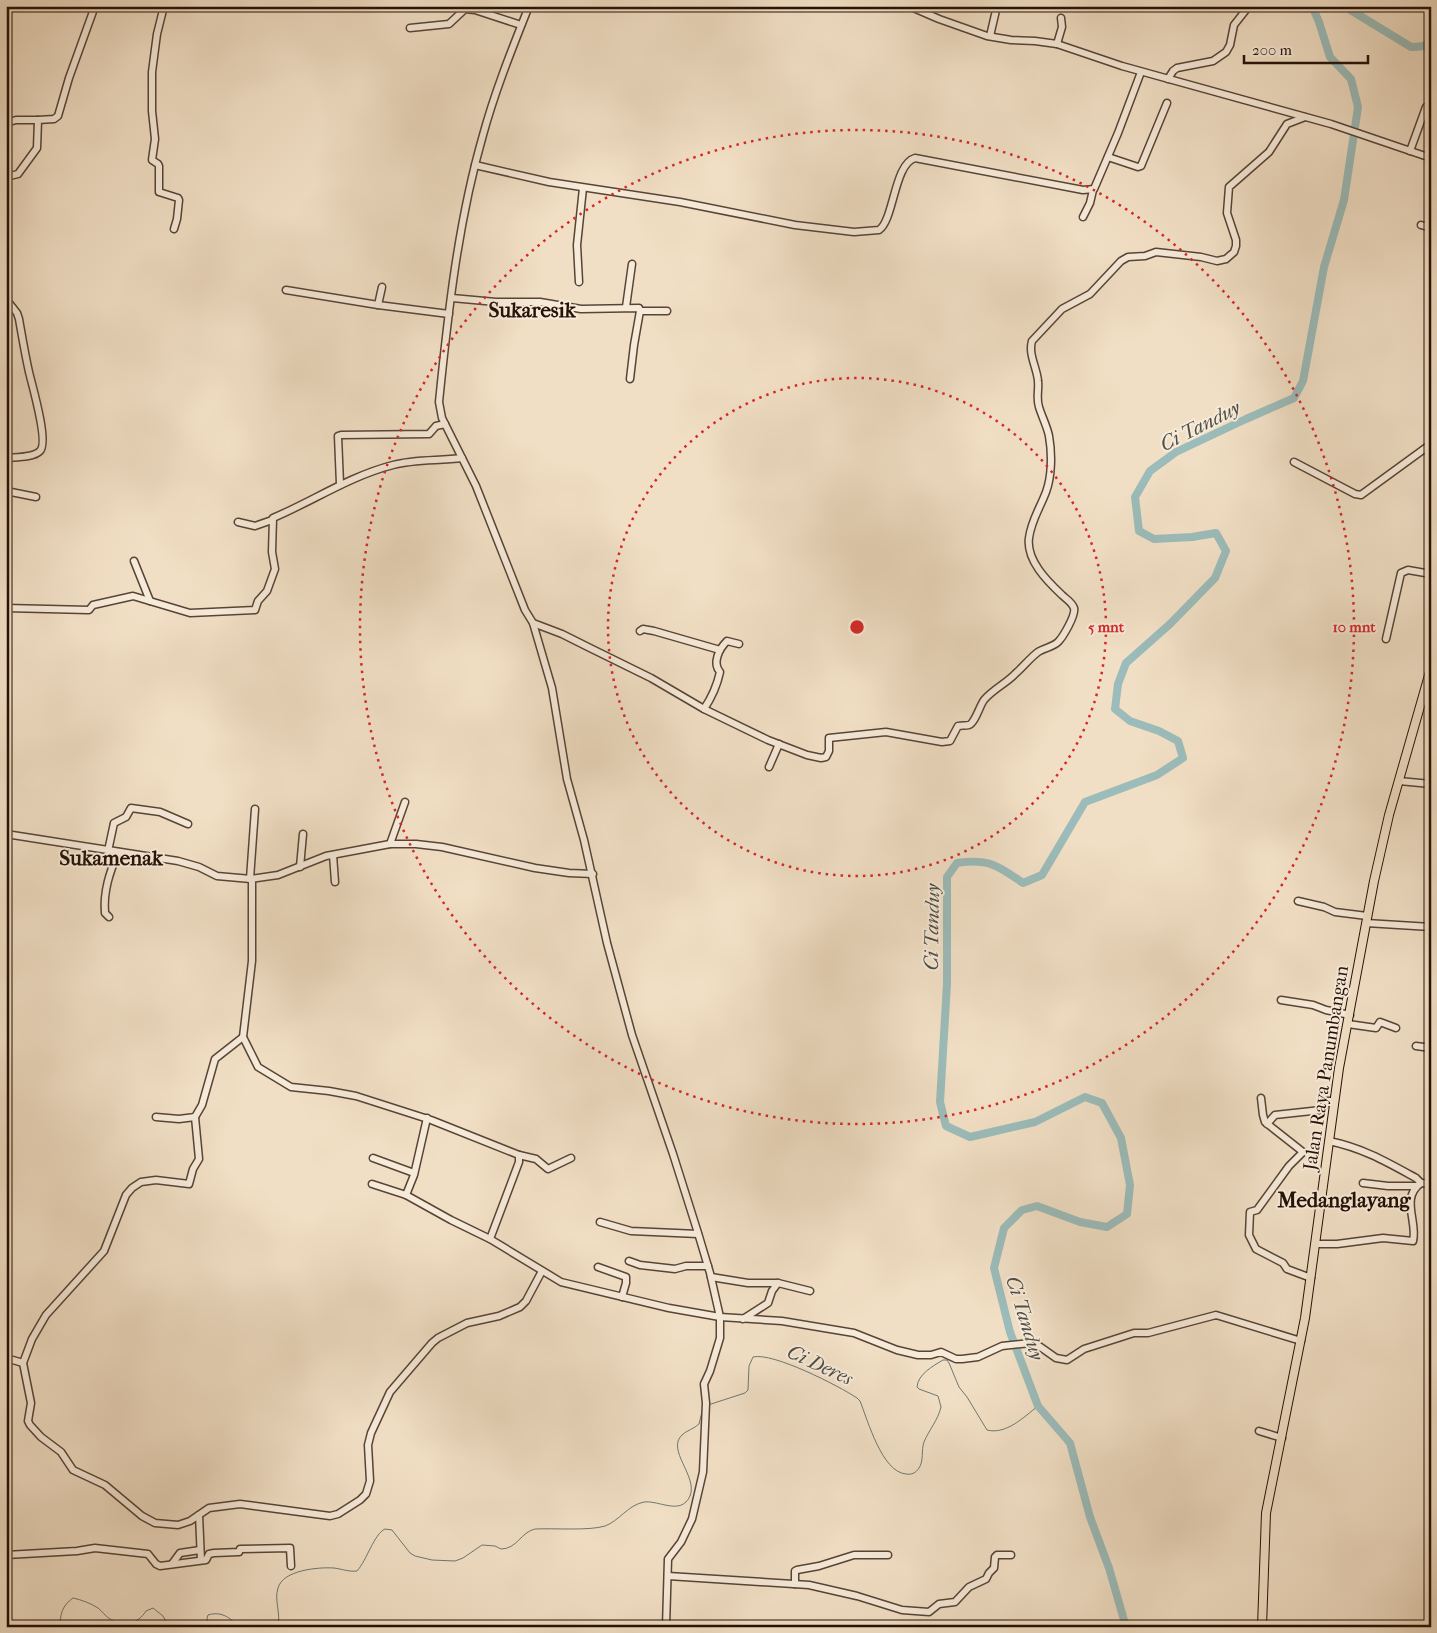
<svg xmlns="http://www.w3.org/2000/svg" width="1437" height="1633" viewBox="0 0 1437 1633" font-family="'IM FELL French Canon',serif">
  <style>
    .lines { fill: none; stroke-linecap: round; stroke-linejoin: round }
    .stream { stroke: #6c7872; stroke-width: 1 }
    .river { stroke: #9bbcba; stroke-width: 8 }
    .minor-casing { stroke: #584436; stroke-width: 9 }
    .major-casing { stroke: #251107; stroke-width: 10 }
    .minor { stroke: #f6ead9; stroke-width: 6 }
    .major { stroke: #f1dfc5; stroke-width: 8 }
    .ring { fill: none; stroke: #d62828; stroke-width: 2.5; stroke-dasharray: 2.5 5 }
    .labels { text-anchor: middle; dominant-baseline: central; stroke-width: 4; stroke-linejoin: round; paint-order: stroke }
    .street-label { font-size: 19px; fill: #251107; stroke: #f6ead9 }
    .water-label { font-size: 20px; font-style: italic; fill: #4e4d46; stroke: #f6ead9 }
    .quarter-label { font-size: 21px; font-weight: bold; fill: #251107; stroke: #f6ead9 }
    .centre { fill: #d62828; stroke: #f6ead9; stroke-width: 2.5 }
    .ring-label { font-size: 15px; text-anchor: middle; font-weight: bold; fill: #d62828; stroke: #f6ead9; stroke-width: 4; stroke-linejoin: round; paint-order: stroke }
  </style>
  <rect width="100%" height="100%" fill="#f1dfc5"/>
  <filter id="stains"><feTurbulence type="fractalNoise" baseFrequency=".004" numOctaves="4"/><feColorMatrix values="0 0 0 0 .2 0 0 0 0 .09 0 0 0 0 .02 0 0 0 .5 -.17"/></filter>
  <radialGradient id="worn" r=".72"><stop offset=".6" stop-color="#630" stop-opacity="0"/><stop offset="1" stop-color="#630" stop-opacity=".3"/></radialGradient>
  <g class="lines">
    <g class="stream">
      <path d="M708 1405 745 1393 748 1390 749 1366 753 1357C773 1352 839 1386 857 1398L860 1401C868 1421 882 1472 906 1474 911 1475 916 1473 919 1468 924 1461 921 1450 924 1442 929 1430 938 1420 941 1407L938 1396 919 1389 917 1387C918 1374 933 1366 943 1360H947L949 1363 959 1387 967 1397 987 1430C1006 1435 1024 1417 1038 1406"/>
      <polyline points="6,1626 7,1627"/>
      <path d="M60 1627C60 1614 62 1606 73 1598 82 1600 90 1603 98 1608 102 1611 105 1616 110 1619 123 1628 138 1624 146 1611L153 1608 163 1616 169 1627"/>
      <path d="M208 1627 207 1618 208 1615C220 1611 231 1617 238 1627"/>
      <path d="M278 1627C281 1613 274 1600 278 1588 283 1570 318 1567 334 1568 342 1569 349 1572 357 1571 367 1560 374 1534 385 1529L392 1530 410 1553 415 1556 432 1560 455 1561 463 1558 482 1545 495 1546 501 1549C517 1549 521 1532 535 1529 554 1528 589 1531 605 1526 619 1521 628 1505 644 1502 659 1500 681 1516 690 1496 698 1476 666 1450 682 1435 687 1430 694 1429 699 1424L703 1408"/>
    </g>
    <g class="river">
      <path d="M1344 6 1411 47C1418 47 1426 47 1431 42"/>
      <path d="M1126 1627 1109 1568 1090 1517 1070 1443 1038 1406 1010 1332 994 1268 1004 1228 1022 1210 1037 1206 1080 1222 1107 1227 1127 1214 1130 1185 1121 1138 1102 1103 1085 1097 1035 1122 970 1137 946 1126 940 1102 947 984V877L957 863C988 858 999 866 1023 883L1042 875 1085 802 1157 775 1183 758 1178 741 1159 731 1130 721 1115 709 1118 684 1126 663 1170 624 1215 578 1226 551 1216 533 1192 537 1154 539 1139 531 1135 497 1150 471 1176 452 1246 419 1294 398 1303 381 1324 267 1344 200 1358 107 1351 79 1330 57 1319 22 1312 6"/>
    </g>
    <defs>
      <g id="minor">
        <polyline points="164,6 157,34 152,72 152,111 155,139 152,160 158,164 159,166 159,192 178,198 179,200 177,219 174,229"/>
        <path d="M529 6C512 49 495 91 483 135 458 222 448 313 439 402L442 418 476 486 525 610 533 623 552 688 567 779 584 840 607 943 632 1035 673 1154 698 1233 710 1273 720 1317V1338L710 1371 704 1384 706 1403 703 1472 692 1519 681 1542 668 1559 666 1627"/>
        <polyline points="909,6 939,19 987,36 1011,40 1035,41 1057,44 1122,66 1331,124 1431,158"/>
        <polyline points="410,28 449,24 465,9 475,10 521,25"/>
        <polyline points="990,36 997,6"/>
        <polyline points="1057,44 1062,27 1061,18"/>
        <polyline points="1168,79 1173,71 1177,68 1213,61 1226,52 1230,45 1234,25 1249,6"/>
        <polyline points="6,123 16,120 38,120"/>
        <polyline points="1410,151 1426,107"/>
        <polyline points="1108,157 1138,167 1141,166 1167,103"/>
        <path d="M475 165 549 182 680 202 795 225 854 232 879 230C894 220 894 164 915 158L1083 190 1094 189 1118 133 1141 72"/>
        <polyline points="6,177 18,174 37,148 38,120 54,119 58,116 69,78 95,6"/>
        <polyline points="1083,217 1090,203 1093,190"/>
        <polyline points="1421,225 1431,228"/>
        <polyline points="579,282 577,245 583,188"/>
        <polyline points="286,290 378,305 449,314"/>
        <polyline points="452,298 496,302 540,302 581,309 639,308 640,311 634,345 630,379"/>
        <path d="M6 299 17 313 19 319C22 336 25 354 29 372 32 385 49 442 40 451 33 458 15 457 6 458"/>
        <polyline points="378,305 382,287"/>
        <polyline points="626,307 632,264"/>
        <polyline points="640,311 667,311"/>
        <polyline points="1294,462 1355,494 1361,495 1431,444"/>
        <polyline points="340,484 338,436 341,435 429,434 436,426 445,424"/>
        <polyline points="6,491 36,497"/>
        <polyline points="238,522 255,526 272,520"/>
        <polyline points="134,561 150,601"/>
        <path d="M6 608 89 610 93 605 133 596 190 613 255 610 258 601 267 591 275 569 272 552 273 518C313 501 350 476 393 465 415 459 439 461 462 458"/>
        <path d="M533 623 562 634 590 648 651 678 704 709 768 740 807 755 821 758 826 757 829 751V738L886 732 942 742 950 741 958 726C962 725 965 726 969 725 975 723 980 705 984 700 993 689 1007 683 1016 673 1024 666 1030 658 1038 652 1044 648 1053 647 1058 642 1063 637 1076 615 1074 608 1072 602 1066 599 1062 595 1047 581 1026 560 1029 538 1031 521 1040 508 1046 492 1052 476 1052 453 1049 436 1047 426 1042 417 1039 407 1036 398 1039 390 1038 381 1037 368 1028 354 1032 341L1062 309 1090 294 1121 261 1128 257 1145 256 1156 252 1201 257 1217 261 1226 259 1234 252 1236 246V240L1227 213 1229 187 1269 152 1287 124 1305 117"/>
        <polyline points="640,631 643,629 654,631 720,650"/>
        <polyline points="1386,639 1401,573 1408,570 1431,574"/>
        <path d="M704 709C712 697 717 686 720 672 712 663 719 649 727 641L739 644"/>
        <polyline points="769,767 779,744"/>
        <polyline points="1399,781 1431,784"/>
        <polyline points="6,834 178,861 199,867 217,876 251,879 278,875 326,856 390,844 416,844 442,847 535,868 569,873 593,874"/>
        <polyline points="390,844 405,802"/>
        <polyline points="108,851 114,823 126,817 131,808 160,812 188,824"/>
        <polyline points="333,855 335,882"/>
        <polyline points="300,867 303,834"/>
        <polyline points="250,879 255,809"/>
        <polyline points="252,879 252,961 243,1037 258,1067 291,1087 329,1091 356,1096 431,1120 519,1155 519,1162 490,1239 561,1282 669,1308 720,1317 782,1321 854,1333 897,1350 918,1355 931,1355 941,1352 956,1359 962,1359 978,1357 1002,1346 1031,1343 1039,1346 1056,1358 1067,1360 1084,1349 1134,1333 1148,1333 1216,1315 1301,1341"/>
        <polyline points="1298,901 1324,907 1335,912 1367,916"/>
        <path d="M109 917 105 913C103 891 110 872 118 852"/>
        <polyline points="1366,923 1431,927"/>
        <polyline points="1281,1000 1313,1005 1326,1010 1350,1015"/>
        <polyline points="1348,1024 1376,1028 1380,1022 1396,1028"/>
        <polyline points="1416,1046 1431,1048"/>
        <polyline points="1261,1098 1263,1115 1265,1122 1303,1152 1289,1166 1257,1210 1250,1212 1249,1235 1256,1249 1283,1263 1287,1269 1311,1278"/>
        <polyline points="156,1117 179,1119 195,1117 202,1105 215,1059 243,1037"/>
        <polyline points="195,1117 199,1159 193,1169 189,1184 156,1180 141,1182 132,1188 126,1195 104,1251 46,1315 32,1339 23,1363 31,1403 28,1421 30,1425 41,1437 61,1452 73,1470 105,1485 142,1516 155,1523 178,1525 190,1521 209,1508 240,1504 330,1516 338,1514 360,1500 366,1494 370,1481 368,1445 371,1433 390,1392 432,1343 438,1338 467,1323 499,1316 520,1307 526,1301 542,1271"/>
        <polyline points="427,1118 414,1175 406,1195 451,1220 490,1239"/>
        <polyline points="1267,1124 1275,1115 1321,1110 1327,1101 1334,1101"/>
        <path d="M1329 1141C1363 1148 1387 1162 1416 1178L1421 1183 1431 1184"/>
        <polyline points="519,1155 536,1159 548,1169 571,1158"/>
        <polyline points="373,1158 414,1173"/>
        <polyline points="1363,1183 1388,1186 1416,1186"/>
        <polyline points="372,1184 406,1195"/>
        <polyline points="600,1222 631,1231 698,1234"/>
        <path d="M1315 1244H1337L1383 1238 1413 1241C1418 1222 1400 1198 1421 1183"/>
        <polyline points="629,1261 640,1265 675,1269 686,1266 708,1266"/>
        <polyline points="598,1267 626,1277 626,1283 622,1297"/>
        <polyline points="711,1277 748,1283 778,1283 810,1291"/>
        <polyline points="743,1319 768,1303 772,1291 778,1283"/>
        <polyline points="6,1358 23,1363"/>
        <polyline points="1259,1431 1282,1438"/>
        <polyline points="199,1515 201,1560"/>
        <polyline points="6,1555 77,1551 95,1548 148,1554 156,1564 160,1566 206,1560 209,1554 214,1553 239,1552 240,1549 290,1548 291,1566"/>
        <polyline points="172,1564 180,1553 200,1550"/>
        <polyline points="668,1576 809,1585 857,1596 902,1610 929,1612 939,1604 955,1602 969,1587 986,1579 989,1573 994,1568 995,1557 997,1555 1011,1555"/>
        <polyline points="795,1584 795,1571 797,1570 819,1566 854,1555 888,1555"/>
      </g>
      <polyline id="major" points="1262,1627 1266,1513 1305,1318 1339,1068 1374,881 1389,815 1431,668"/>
    </defs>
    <use href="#minor" class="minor-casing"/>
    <use href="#major" class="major-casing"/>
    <use href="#minor" class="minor"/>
    <use href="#major" class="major"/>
  </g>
  <g class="ring">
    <circle cx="857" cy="627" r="249"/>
    <circle cx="857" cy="627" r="497"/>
  </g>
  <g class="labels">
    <g class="street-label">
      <text transform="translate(1326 1068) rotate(-81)">Jalan Raya Panumbangan</text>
    </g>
    <g class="water-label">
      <text transform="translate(1200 426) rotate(-27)">Ci Tanduy</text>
      <text transform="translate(932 927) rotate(-89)">Ci Tanduy</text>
      <text transform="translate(1025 1318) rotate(73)">Ci Tanduy</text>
      <text transform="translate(820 1365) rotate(25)">Ci Deres</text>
    </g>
    <g class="quarter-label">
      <text x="532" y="310">Sukaresik</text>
      <text x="111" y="858">Sukamenak</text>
      <text x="1344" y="1200">Medanglayang</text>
    </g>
  </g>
  <circle cx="857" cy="627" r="8" class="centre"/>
  <g class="ring-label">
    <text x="1106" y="632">5 mnt</text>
    <text x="1354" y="632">10 mnt</text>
  </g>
  <rect width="1437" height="1633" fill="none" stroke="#f1dfc5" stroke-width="25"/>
  <rect x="8" y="8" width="1422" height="1618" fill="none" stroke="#251107" stroke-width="2.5"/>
  <rect x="12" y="12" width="1412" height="1608" fill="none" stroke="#251107"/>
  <path d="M1244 55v8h124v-8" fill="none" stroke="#251107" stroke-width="2.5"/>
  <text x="1252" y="55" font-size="15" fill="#251107" stroke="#f6ead9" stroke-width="4" paint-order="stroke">200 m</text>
  <rect width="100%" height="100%" filter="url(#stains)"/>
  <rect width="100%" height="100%" fill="url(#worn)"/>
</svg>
